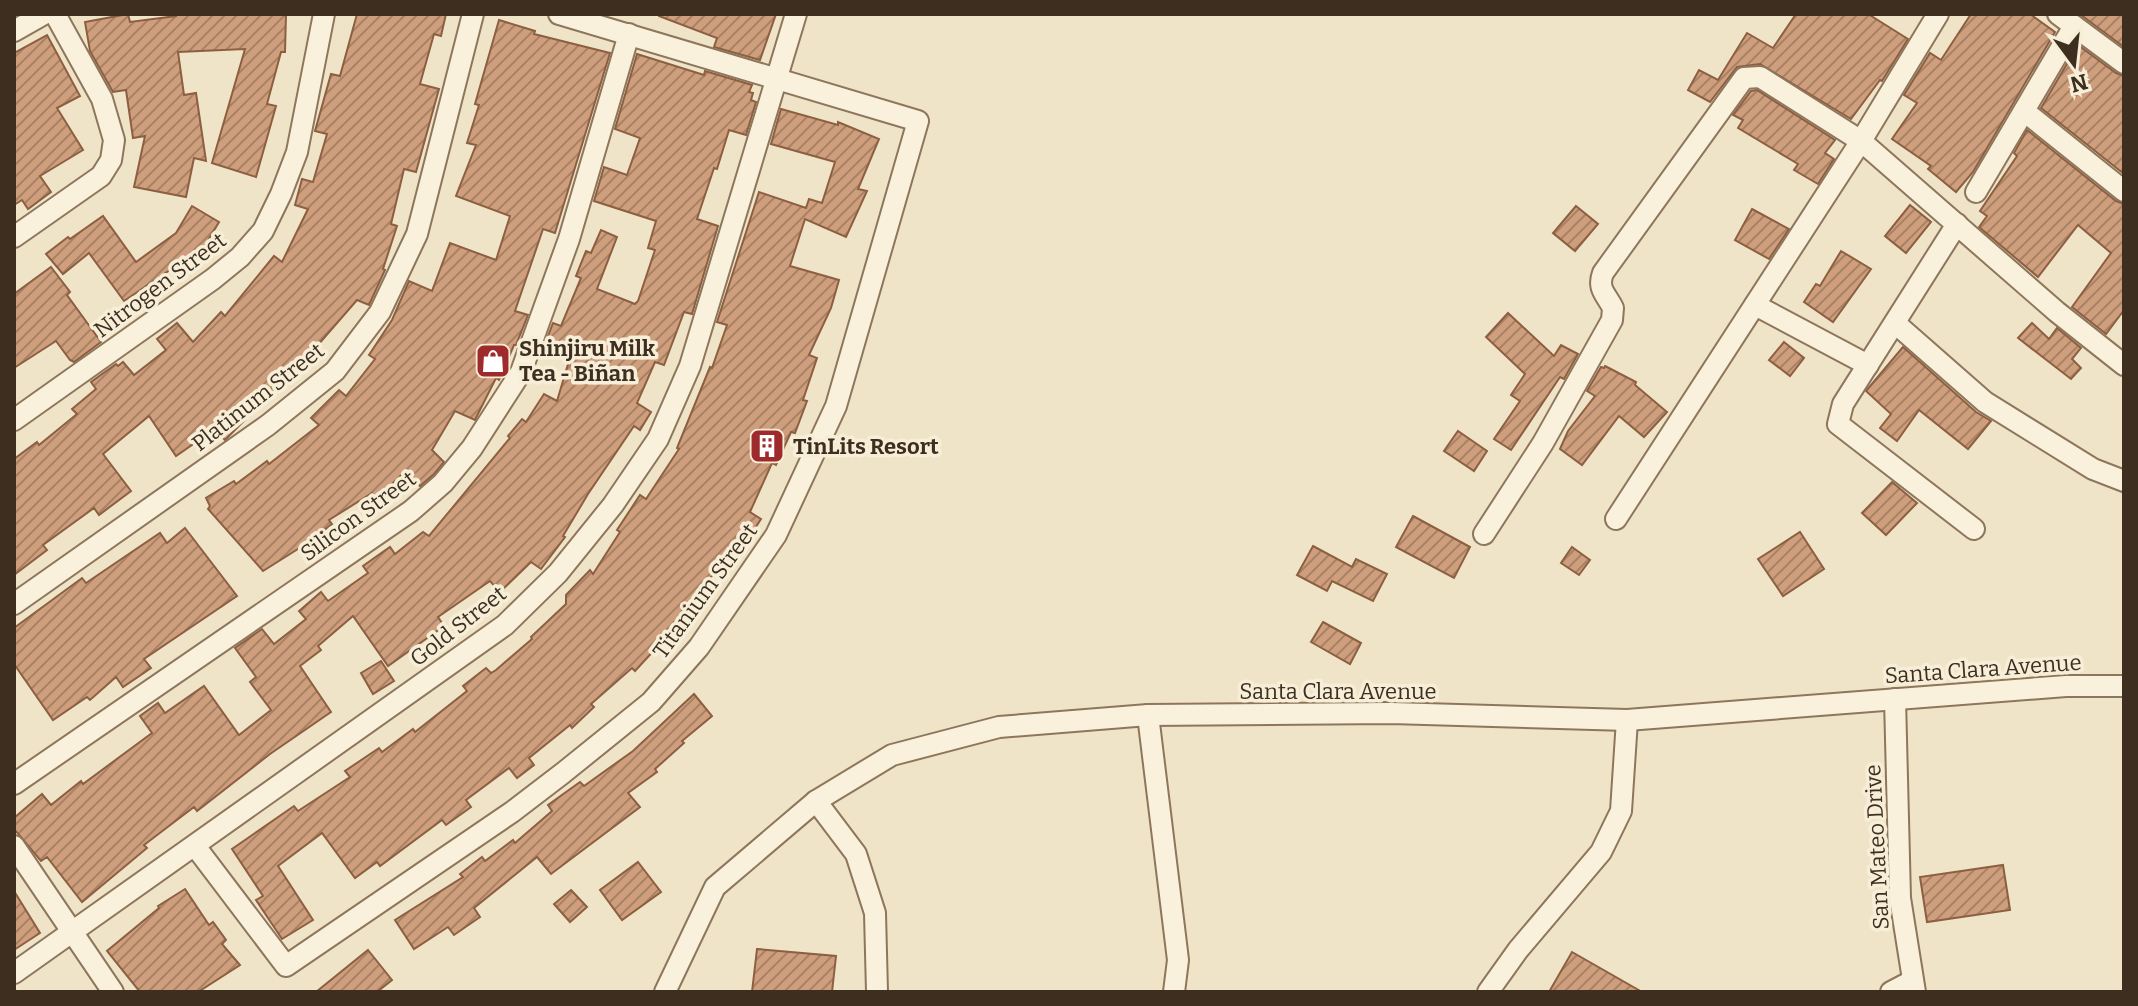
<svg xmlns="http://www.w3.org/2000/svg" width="2138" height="1006" viewBox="0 0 2138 1006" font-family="Bitter,serif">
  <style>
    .building { fill: url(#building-hatch); stroke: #8d5f41; stroke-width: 2 }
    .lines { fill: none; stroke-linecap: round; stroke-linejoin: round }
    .minor-casing { stroke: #8d765c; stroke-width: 24 }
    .minor { stroke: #faf1dc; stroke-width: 20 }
    .labels { text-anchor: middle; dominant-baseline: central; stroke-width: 7; stroke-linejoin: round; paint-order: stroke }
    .street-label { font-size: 22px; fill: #3d2e20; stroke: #f7eed8 }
    .poi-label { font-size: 22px; font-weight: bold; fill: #3d2e20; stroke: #f7eed8; text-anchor: start }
  </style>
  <defs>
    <pattern id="building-hatch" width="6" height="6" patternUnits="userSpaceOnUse" patternTransform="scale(2)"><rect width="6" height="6" fill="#cf9f7d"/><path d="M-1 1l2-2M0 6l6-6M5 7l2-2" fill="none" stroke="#a98266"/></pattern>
  </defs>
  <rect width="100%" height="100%" fill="#f0e4c8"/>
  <g class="building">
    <polygon points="128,14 130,22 176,16 176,14 286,14 285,52 281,52 267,104 276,106 256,177 212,163 245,49 178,52 184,95 196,93 206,161 194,158 186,197 134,187 145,136 133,138 126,90 113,92 90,51 85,22"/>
    <polygon points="357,14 446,14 441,36 434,34 420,84 439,89 416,172 404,169 391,224 397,226 383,269 385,270 369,305 357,300 291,376 289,375 225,440 215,429 176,456 149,416 103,454 131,491 99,515 94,508 43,545 47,550 14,575 14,459 37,442 39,445 77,414 72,409 96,389 91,382 116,364 118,366 123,362 134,375 166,350 157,339 177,323 193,342 221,312 225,316 274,256 282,262 308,209 295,205 302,179 313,182 327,134 315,131 331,74 340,76"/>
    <polygon points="659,14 776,14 760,60 714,47 717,38 659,16"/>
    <polygon points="1796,14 1868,14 1908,39 1882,81 1880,80 1851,119 1760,64 1737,67 1710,102 1688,90 1699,70 1718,80 1747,33 1773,48"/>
    <polygon points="1971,14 2030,14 2055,32 1973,172 1956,192 1928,169 1931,166 1892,139 1917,103 1904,95 1930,53 1941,60"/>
    <polygon points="2082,14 2124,14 2124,47 2081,15"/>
    <polygon points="499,20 535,31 534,34 610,53 555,233 543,229 515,311 528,315 516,345 514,345 499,380 496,378 475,420 455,411 432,450 444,462 434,474 420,486 406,471 377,498 372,493 329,520 332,524 309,542 263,571 208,509 210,506 206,498 234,481 236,484 267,461 269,464 319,425 311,418 339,390 346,396 375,359 369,355 392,320 409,281 432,291 450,243 496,260 510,216 456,196 476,145 467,143 479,105 475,104"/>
    <polygon points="47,35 80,96 57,108 83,150 40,176 51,192 28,209 22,200 14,205 14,53"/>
    <polygon points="2078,45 2116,73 2124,76 2124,174 2041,108"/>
    <polygon points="637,54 704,75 705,71 752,85 749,92 753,93 751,100 756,102 746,135 729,130 717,169 714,168 697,219 718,226 692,314 684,312 664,365 655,362 637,403 651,412 640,430 634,426 588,494 563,536 565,537 541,569 531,562 500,592 490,581 438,617 444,626 388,666 353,616 318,646 321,650 300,666 331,712 270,754 197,811 194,807 144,845 147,848 82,902 47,857 41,861 14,829 14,818 42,794 51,805 81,781 83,784 152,733 140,716 158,703 165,713 204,686 239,735 271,710 250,682 256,677 235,648 262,629 274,644 306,619 299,611 321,592 328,601 368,573 363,566 390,547 395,554 423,532 429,536 510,438 508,436 522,419 526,422 544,394 557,401 571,354 545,344 553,323 561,326 581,278 576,276 586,251 591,253 601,230 617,237 597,289 635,304 638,301 655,250 648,248 656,221 594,201 604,167 627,175 640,138 615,129"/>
    <polygon points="1757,90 1835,140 1825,153 1834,159 1818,184 1794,170 1798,164 1738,128 1743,120 1733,115 1751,91"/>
    <polygon points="781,109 838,125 838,122 879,139 858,189 867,191 846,237 805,219 790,266 839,280 831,308 809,355 817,358 803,400 807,401 795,433 791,432 776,465 772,463 750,512 761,519 742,548 739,546 722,575 715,571 691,607 687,604 657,647 635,671 632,668 591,704 594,707 572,728 570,725 529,758 534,765 517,778 509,768 466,800 471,807 446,825 442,820 380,866 377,862 355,878 322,833 278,866 313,920 282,939 256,900 263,896 232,849 294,806 298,811 350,777 345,771 379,748 382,752 413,729 415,732 467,691 463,686 486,668 491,673 496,670 532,639 531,637 566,604 566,595 590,570 593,574 620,532 617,530 640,495 646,499 679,449 677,448 710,367 712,368 727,325 717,322 759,192 806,208 809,199 822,203 835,162 771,144"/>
    <polygon points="2027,130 2116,201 2124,204 2124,310 2106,334 2072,307 2111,253 2078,225 2038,277 1979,227 1987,216 1980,211 2017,156 2014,153"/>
    <polygon points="1910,205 1931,222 1906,253 1885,236"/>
    <polygon points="192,206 219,222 204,247 124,301 89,253 63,274 46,254 68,237 70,239 103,216 136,262 176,233"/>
    <polygon points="1576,206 1598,224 1575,251 1553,233"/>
    <polygon points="1752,209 1789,229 1769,259 1735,240"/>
    <polygon points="1841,251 1871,269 1833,322 1804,302 1816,284 1820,286"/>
    <polygon points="51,267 70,292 67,295 101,342 74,362 70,360 56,341 14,368 14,294"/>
    <polygon points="1508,313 1554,356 1561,345 1578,354 1564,379 1560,377 1511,450 1494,439 1520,401 1511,395 1525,374 1486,337"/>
    <polygon points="2032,323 2049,339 2057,328 2081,348 2072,359 2081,368 2071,379 2018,338"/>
    <polygon points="1784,342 1804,358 1790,376 1769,360"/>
    <polygon points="1903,347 1976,412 1991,421 1968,449 1919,410 1897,441 1880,428 1891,414 1866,391"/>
    <polygon points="1605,366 1636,382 1635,385 1667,412 1644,437 1619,416 1582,465 1560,449 1568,431 1595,396 1587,391 1601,367 1604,368"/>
    <polygon points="1458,431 1487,451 1474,471 1444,451"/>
    <polygon points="1892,482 1917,503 1886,535 1862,513"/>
    <polygon points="1413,516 1470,547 1454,578 1396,547"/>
    <polygon points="185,528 237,596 144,659 151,668 123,687 116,677 90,700 87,697 53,720 14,664 14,628 82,578 86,583 160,533 167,543"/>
    <polygon points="1800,532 1824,569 1783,596 1758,559"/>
    <polygon points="1313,546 1352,567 1356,559 1387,574 1373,601 1332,581 1327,591 1297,575"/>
    <polygon points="1572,547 1590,560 1579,575 1561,563"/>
    <polygon points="1323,622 1361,643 1350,664 1311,642"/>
    <polygon points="381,661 394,681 373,694 361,673"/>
    <polygon points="694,694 712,716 682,741 684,743 655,769 657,772 628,793 640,807 551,874 537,857 474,908 480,917 454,935 448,927 414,949 395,920 463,877 460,874 482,857 485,861 513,840 515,843 552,811 548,805 580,782 584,786 633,751"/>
    <polygon points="638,862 661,892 622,920 600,890"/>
    <polygon points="2003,865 2010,910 1927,922 1920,877"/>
    <polygon points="185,889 209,925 213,922 226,940 222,944 240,965 198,992 140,992 107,951 159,908 158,906"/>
    <polygon points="571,890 587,907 570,922 554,904"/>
    <polygon points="14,891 40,933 14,950"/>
    <polygon points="757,949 836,956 832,992 752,992"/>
    <polygon points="368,950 392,980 377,992 316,992"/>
    <polygon points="1572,952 1642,992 1549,992"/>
  </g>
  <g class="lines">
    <defs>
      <g id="minor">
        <polyline points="2058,14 2124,63"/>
        <polyline points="14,31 44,14"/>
        <polyline points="2024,111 2124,191"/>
        <polyline points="1976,192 2074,26"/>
        <polyline points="1957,224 1843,404 1838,424 1974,529"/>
        <polyline points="14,237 101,176 111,160 114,140 102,99 55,14"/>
        <polyline points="1755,305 1868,365"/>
        <polyline points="1895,323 1985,402 2093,469 2124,481"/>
        <polyline points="14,420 213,279 240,257 263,231 281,194 297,152 324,14"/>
        <polyline points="1616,519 1861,141 1938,14"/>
        <path d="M1484 534 1543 443 1612 320 1613 308C1606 294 1597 289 1603 273L1744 78 1760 77 1861 141 2057 312 2124 365"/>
        <polyline points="14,604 268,425 335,371 380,312 417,234 473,14"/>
        <polyline points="1895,699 1900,898 1915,992"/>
        <polyline points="1148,715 1178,960 1174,992"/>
        <polyline points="14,784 411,511 443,483 472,448 521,372 569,239 629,34"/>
        <polyline points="816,801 856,854 875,913 877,992"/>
        <polyline points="14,846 113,992"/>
        <polyline points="195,846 286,966 512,812 563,773 651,702 699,647 776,535 836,406 918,121 559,14"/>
        <polyline points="14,973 505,625 558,573 613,505 658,439 690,366 796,14"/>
        <polyline points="665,992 715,887 816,801 892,755 999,727 1148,715 1391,713 1627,720 2066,686 2124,686"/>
        <polyline points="1488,992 1518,950 1601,852 1621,811 1627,720"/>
        <polyline points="1891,992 1912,981"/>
      </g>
    </defs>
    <use href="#minor" class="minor-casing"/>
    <use href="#minor" class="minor"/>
  </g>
  <defs>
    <symbol id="shop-square" viewBox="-11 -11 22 22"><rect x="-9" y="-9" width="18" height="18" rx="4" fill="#9e2a2b" stroke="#f7eed8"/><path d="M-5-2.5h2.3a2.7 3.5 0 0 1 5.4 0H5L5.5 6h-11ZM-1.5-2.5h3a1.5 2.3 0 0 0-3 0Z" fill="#fff"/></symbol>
    <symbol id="building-square" viewBox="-11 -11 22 22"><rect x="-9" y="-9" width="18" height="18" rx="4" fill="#9e2a2b" stroke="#f7eed8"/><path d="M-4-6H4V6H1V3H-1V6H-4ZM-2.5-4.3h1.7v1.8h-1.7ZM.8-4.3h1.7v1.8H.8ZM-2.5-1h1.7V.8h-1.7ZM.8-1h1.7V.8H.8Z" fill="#fff"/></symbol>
  </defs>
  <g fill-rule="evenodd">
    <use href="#shop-square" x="473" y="341" width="40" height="40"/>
    <use href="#building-square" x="747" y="426" width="40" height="40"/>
  </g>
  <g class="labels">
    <g class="street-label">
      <text transform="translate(160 285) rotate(-37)">Nitrogen Street</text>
      <text transform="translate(258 397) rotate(-38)">Platinum Street</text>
      <text transform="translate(358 516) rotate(-36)">Silicon Street</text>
      <text transform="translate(705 591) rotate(-54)">Titanium Street</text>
      <text transform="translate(458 626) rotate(-38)">Gold Street</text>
      <text transform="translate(1983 669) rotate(-4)">Santa Clara Avenue</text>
      <text x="1338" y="691">Santa Clara Avenue</text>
      <text transform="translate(1877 847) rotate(-93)">San Mateo Drive</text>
    </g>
    <g class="poi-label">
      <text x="519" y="348">Shinjiru Milk<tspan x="519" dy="25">Tea - Biñan</tspan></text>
      <text x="793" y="446">TinLits Resort</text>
    </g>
  </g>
  <rect width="2138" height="1006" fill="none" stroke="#3d2e20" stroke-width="32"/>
  <g transform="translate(2074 64) rotate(165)" stroke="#f7eed8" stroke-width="6" paint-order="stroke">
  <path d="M0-6L14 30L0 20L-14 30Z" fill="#3d2e20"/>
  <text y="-12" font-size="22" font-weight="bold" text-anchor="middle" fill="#3d2e20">N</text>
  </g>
</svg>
